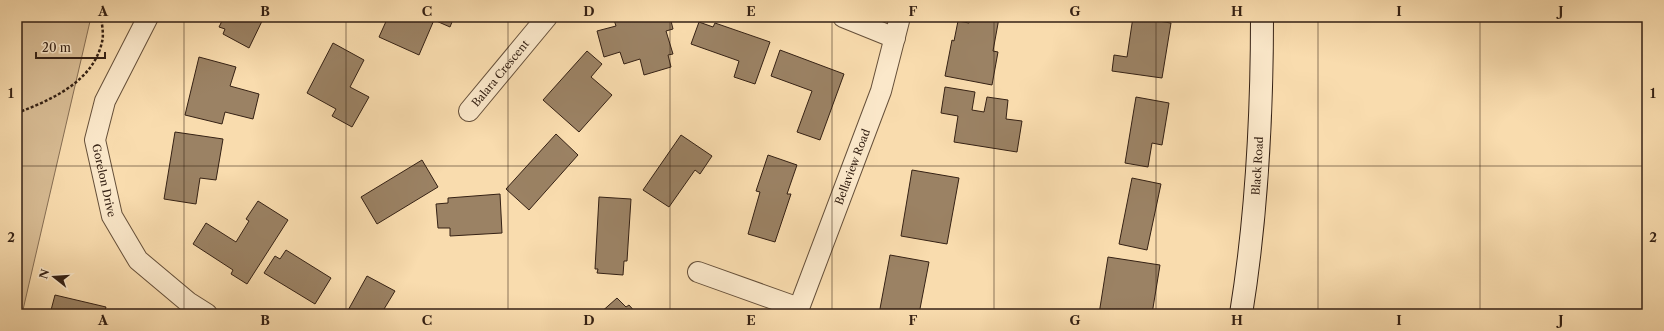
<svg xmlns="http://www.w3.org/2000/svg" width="1664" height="331" viewBox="0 0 1664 331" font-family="'Libre Caslon Text',serif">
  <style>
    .green { fill: #d8bc94; stroke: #866e54 }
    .building { fill: #9b8264; stroke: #352114 }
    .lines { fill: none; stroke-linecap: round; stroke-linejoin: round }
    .minor-casing { stroke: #66503a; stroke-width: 22 }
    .secondary-casing { stroke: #352114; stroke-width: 24 }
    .path { stroke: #352114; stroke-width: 2.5; stroke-dasharray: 3 2; stroke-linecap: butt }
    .minor { stroke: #fbe8ca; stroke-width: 20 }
    .secondary { stroke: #fbe8ca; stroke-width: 22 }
    .grid { fill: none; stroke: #352114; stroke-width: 1; stroke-opacity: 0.55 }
    .labels { text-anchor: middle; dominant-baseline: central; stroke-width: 4; stroke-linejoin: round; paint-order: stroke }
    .street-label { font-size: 11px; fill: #352114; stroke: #fbe8ca }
    .neatline { fill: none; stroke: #352114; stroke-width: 1.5 }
    .grid-label { font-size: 13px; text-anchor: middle; font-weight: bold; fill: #352114 }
  </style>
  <rect width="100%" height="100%" fill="#f9dcae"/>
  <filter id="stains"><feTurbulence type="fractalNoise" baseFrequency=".005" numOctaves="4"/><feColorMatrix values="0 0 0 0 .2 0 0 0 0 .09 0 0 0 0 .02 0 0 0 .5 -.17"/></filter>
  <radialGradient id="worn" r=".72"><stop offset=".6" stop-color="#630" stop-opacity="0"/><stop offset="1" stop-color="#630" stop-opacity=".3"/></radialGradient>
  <polygon class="green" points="17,17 91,17 22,314 17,314"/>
  <g class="building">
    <polygon points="224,17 264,17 249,48 223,34 225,29 219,27"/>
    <polygon points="388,17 454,17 450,27 434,20 419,55 379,37"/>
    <polygon points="613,17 670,17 673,29 666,31 673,54 668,55 671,67 644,75 640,59 624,64 620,52 604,57 597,31 616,26"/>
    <polygon points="970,17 999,18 993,51 998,52 992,85 945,76 952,40 954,41 958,21 969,23"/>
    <polygon points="1133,17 1171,23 1162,78 1112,71 1114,55 1127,57"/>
    <polygon points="699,22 713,27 715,23 770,42 755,84 734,77 739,61 691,44"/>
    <polygon points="333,43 364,60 350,87 369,97 352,127 332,116 336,109 307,93"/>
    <polygon points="780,50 844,74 820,140 797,132 812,91 771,76"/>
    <polygon points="587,51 602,64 591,77 612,95 579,132 543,100"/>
    <polygon points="199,57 236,67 230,86 259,94 253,119 225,112 222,124 185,115"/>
    <polygon points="945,87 975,92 972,110 984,112 987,97 1008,100 1006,119 1022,121 1017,152 954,142 958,116 941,113"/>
    <polygon points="1136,97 1169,103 1162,145 1152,143 1148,167 1125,163"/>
    <polygon points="175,132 223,139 216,180 200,178 196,204 164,199"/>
    <polygon points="556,134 578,155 529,210 506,189"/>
    <polygon points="681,135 712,156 700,174 695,170 669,207 643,190"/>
    <polygon points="768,155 797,165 787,194 791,194 775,242 748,234 760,192 756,191"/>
    <polygon points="422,160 438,187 377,224 361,197"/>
    <polygon points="912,170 959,178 947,244 901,236"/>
    <polygon points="1132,178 1161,184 1147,250 1119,244"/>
    <polygon points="500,194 502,233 450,236 450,228 438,228 436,204 448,203 448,198"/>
    <polygon points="599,197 631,199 627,261 624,261 623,275 597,273 598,269 595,269"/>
    <polygon points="258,201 288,220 247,284 231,274 233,270 193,244 206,223 236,242 249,221 246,219"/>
    <polygon points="286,250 331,278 315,304 264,273 275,256 280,259"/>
    <polygon points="890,255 929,262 919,314 879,314"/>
    <polygon points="1108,257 1160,265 1152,314 1099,314"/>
    <polygon points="367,276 395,291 381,314 346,314"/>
    <polygon points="55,295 106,307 104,314 50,314"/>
    <polygon points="617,298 626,307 629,305 637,314 599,314"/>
  </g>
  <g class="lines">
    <defs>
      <g id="minor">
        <path id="s1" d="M148 17 105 101 95 140 112 216 138 260 188 302 207 314"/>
        <polyline points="843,17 895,38"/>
        <path id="s2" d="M469 111 547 17"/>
        <polyline points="698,272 799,308"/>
        <path id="s3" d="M798 314 799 308 881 91 900 17"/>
      </g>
      <g id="secondary">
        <path id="s4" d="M1241 314C1257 215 1262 117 1262 17"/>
      </g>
    </defs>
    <use href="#minor" class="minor-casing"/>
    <use href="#secondary" class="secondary-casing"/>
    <path class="path" d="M17 113C51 100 93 82 102 42 104 35 102 25 101 17"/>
    <use href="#minor" class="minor"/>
    <use href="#secondary" class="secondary"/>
  </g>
  <path class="grid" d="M184 17V314M346 17V314M508 17V314M670 17V314M832 17V314M994 17V314M1156 17V314M1318 17V314M1480 17V314M17 166H1647"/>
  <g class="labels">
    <g class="street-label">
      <text stroke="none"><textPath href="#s2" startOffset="49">Balara Crescent</textPath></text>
      <text stroke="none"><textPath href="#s4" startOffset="149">Black Road</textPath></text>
      <text stroke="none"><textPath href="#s3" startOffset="157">Bellaview Road</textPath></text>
      <text stroke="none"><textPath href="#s1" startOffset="176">Gorelon Drive</textPath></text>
    </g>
  </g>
  <rect width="1664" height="331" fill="none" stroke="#f9dcae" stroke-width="44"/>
  <g transform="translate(54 277) rotate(287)" stroke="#fbe8ca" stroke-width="3" paint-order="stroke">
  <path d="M0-3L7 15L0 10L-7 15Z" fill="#352114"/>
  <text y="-6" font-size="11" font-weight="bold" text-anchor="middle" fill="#352114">N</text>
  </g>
  <path d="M36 52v6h69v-6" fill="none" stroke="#352114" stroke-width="2"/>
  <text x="42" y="52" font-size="12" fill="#352114" stroke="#fbe8ca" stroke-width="3" paint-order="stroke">20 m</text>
  <rect x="22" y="22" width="1620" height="287" class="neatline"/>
  <g class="grid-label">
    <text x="103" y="16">A</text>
    <text x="265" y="16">B</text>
    <text x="427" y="16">C</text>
    <text x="589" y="16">D</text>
    <text x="751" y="16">E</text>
    <text x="913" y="16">F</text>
    <text x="1075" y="16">G</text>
    <text x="1237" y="16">H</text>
    <text x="1399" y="16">I</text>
    <text x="1561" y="16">J</text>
    <text x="11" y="98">1</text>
    <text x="1653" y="98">1</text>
    <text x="11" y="242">2</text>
    <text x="1653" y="242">2</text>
    <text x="103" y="325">A</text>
    <text x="265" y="325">B</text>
    <text x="427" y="325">C</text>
    <text x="589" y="325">D</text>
    <text x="751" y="325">E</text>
    <text x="913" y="325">F</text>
    <text x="1075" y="325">G</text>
    <text x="1237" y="325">H</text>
    <text x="1399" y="325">I</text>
    <text x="1561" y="325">J</text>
  </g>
  <rect width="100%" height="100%" filter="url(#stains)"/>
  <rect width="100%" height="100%" fill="url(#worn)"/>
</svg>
